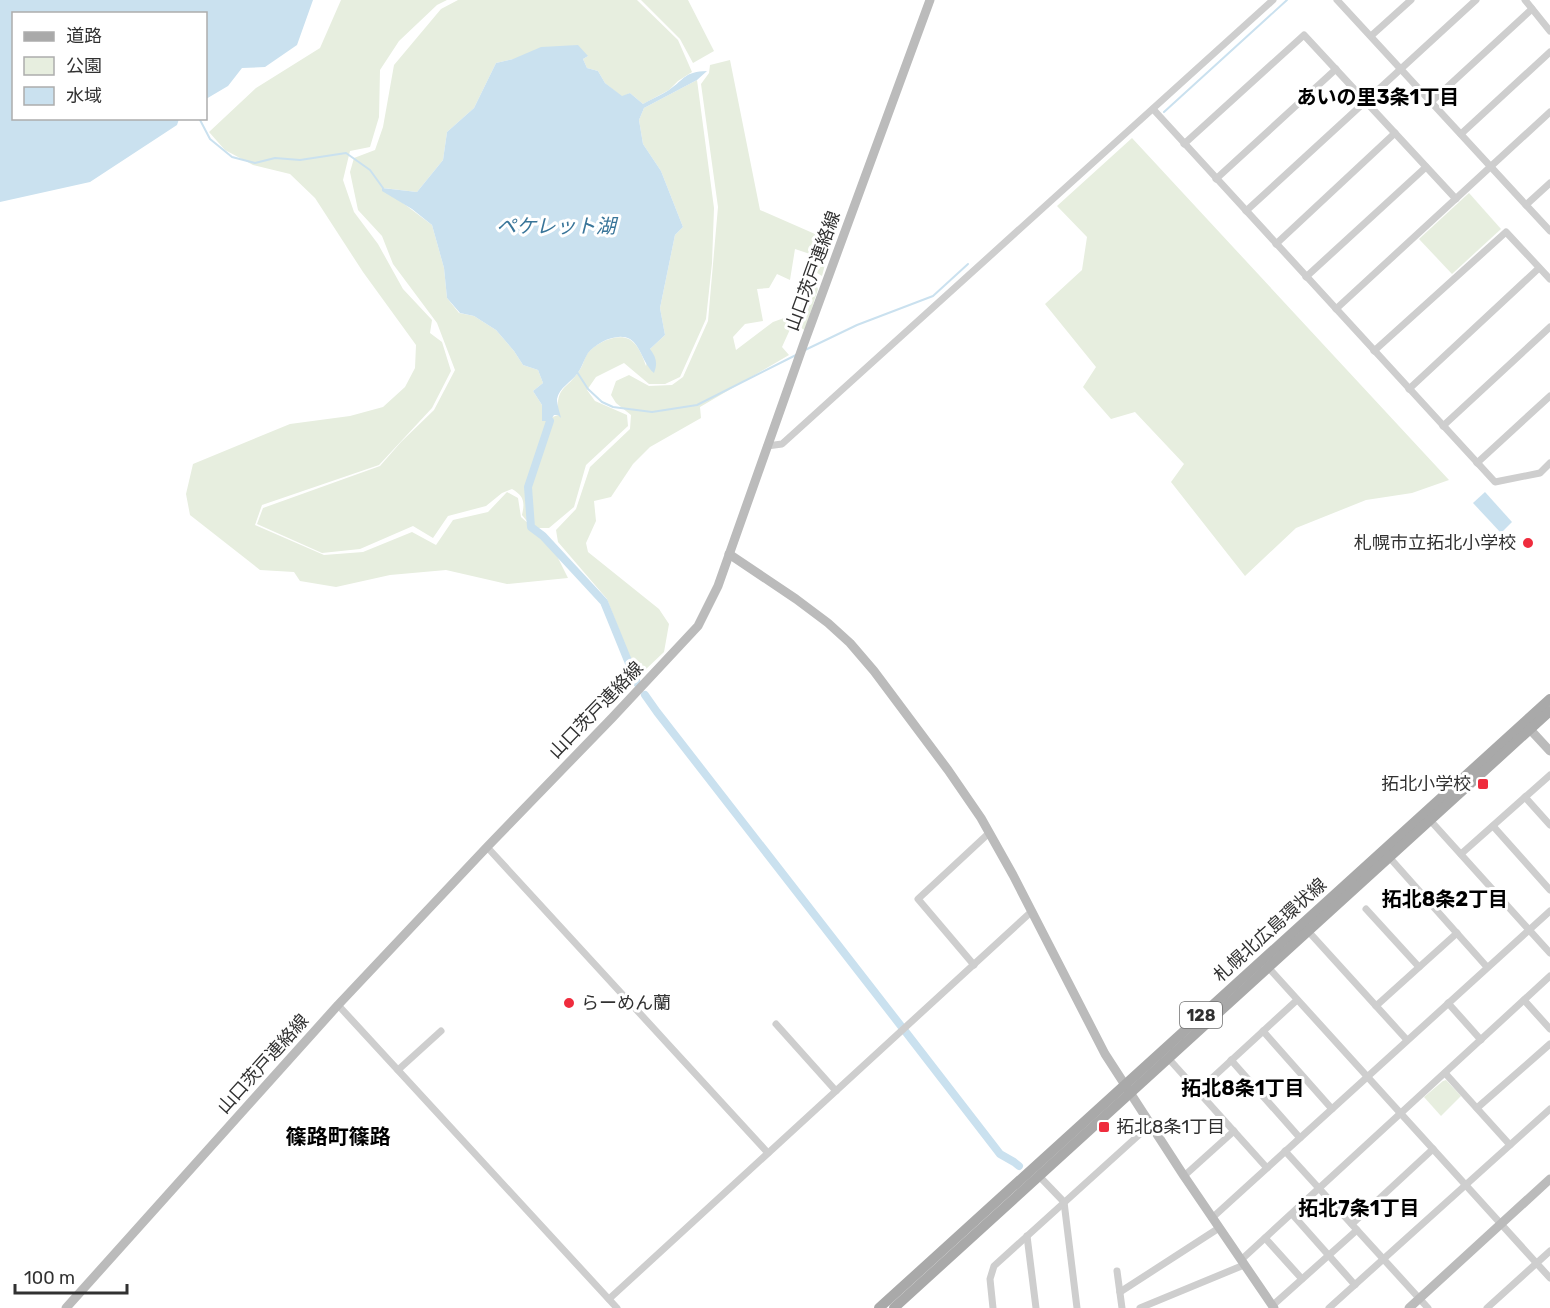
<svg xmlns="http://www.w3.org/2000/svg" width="1550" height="1308" viewBox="0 0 1550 1308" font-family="Rubik,'Noto Sans JP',sans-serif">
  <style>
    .green { fill: #e7eedf }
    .water { fill: #cae1ef }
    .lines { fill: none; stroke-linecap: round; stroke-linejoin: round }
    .stream { stroke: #cae1ef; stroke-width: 2 }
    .canal { stroke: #cae1ef; stroke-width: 8 }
    .street { stroke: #cecece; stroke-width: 7 }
    .secondary { stroke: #bbb; stroke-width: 9 }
    .primary { stroke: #a9a9a9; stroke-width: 10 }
    .poi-dot { fill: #ef2c3d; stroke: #fff; stroke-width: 2 }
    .labels { text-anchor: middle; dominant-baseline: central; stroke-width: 6; stroke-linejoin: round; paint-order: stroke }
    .shield { fill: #fff; stroke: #6f6f6f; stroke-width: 1.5 }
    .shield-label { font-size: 16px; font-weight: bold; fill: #313131 }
    .street-label { font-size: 18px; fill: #313131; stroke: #fff }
    .poi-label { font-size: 18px; fill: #313131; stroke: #fff; text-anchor: end }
    .neighbourhood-label { font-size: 20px; font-weight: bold; fill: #000; stroke: #fff }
    .water-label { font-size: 20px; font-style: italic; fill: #397599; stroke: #fff }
    .quarter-label { font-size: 21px; font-weight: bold; fill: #000; stroke: #fff }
  </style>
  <rect width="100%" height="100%" fill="#fff"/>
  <g class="green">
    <path d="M341 0H447L437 5 399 41 380 70 379 117 370 147 350 151 343 180 354 212 378 244 403 289 432 320 430 333 442 342 451 371 432 408 379 465 262 505 255 525 324 555 363 552 412 532 436 545 453 520 488 512 507 492 518 498 521 517 530 525 522 515C525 502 524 496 512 489L502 493 486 506 448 516 433 538 413 526 360 549 322 553 257 524 263 508 380 466 401 442 434 410 455 370 437 323 393 264 382 236 358 210 350 172 354 158 375 150 383 127 394 65 441 9 458 0H637L678 40 692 72 678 81 669 90 643 104 630 93 622 97 605 83 598 71 587 68 583 59 588 56 513 59 496 63 474 108 447 132 443 160 417 192 383 188 432 225 444 268 447 298 459 313 474 316 496 330 514 351 523 365 538 370 543 383 533 391 542 405V421L558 415C556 385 566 391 579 371 583 366 584 359 587 354 595 343 616 333 629 339 638 344 643 357 646 366L650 349 665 335 660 308 675 235 683 227 661 171 643 144 639 120 644 108 697 80 714 208 712 263 706 319 680 377 665 384H649L624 363 596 377 587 390 595 401 627 415 628 426 586 465 574 507 549 528H531L556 554 568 578 507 584 446 570 390 575 336 587 300 581 294 572 260 570 190 515 186 494 193 464 290 424 350 416 383 407 405 387 415 368 416 345 363 272 315 198 290 174 253 165 225 150 209 132 256 88 320 48Z"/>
    <polygon points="641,0 688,0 714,51 693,63 680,39"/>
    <polygon points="730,60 760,210 831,241 822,276 814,271 816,256 795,249 790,280 777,274 769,288 757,289 763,321 745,324 733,337 736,350 773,322 784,318 797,321 801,314 802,295 808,280 815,282 818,289 805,330 792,325 782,347 789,355 700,407 701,418 650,447 633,464 611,497 594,501 596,521 586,543 588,552 659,609 669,624 664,652 645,670 630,658 607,599 558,542 556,530 576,509 590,467 630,429 631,415 616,403 611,395 616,381 629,375 649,386 672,385 683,377 708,321 718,207 701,84 709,73 710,65"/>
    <polygon points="1132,138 1449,480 1412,493 1366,500 1296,528 1245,576 1171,482 1184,464 1135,412 1111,419 1083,387 1096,367 1045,304 1082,270 1087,237 1057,206"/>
    <polygon points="1469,193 1501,229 1452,274 1419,239"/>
    <polygon points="1446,1080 1461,1096 1441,1116 1424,1097 1443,1081"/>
  </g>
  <g class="water">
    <polygon points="0,0 313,0 297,45 265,67 242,68 228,86 206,99 206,14 14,14 14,118 179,119 177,125 90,182 0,202"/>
    <path d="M578 45 588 56 583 59 587 68 598 71 605 83 622 96 630 93 643 104C651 99 662 95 669 90 686 78 684 72 707 71L697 80 644 108 639 120 643 144 661 171 683 227 675 235 660 308 665 335 650 349C656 357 658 363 654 373 643 364 641 346 630 339 617 332 596 343 588 353 584 359 582 368 577 374 571 382 559 388 557 399 557 405 560 413 561 418L558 415H554L550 421H542V405L533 391 543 383 538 370 523 365 514 351 496 330 474 316 460 313 447 298 444 268 432 225 412 209 382 191V188L417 192 443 160 447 132 474 108 496 63 513 59 541 47Z"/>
    <polygon points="1485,492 1512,522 1501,533 1473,503"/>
  </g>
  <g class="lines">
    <g class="stream">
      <polyline points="1164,112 1287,0"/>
      <polyline points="199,118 210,139 232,157 255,163 275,158 300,160 346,153 370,170 383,188"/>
      <polyline points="805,350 857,325 933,296 968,264"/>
      <polyline points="577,372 588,389 602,402 613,407 652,412 697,405 798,354"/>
    </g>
    <g class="canal">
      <polyline points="550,421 528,487 531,527 543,536 604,602 637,683"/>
      <polyline points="645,695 657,712 901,1026"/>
      <polyline points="905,1031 1000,1154 1014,1162 1019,1166"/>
    </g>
    <g class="street">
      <polyline points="1337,0 1550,231"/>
      <polyline points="1525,0 1550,31"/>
      <polyline points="1371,36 1411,0"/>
      <polyline points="1431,102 1532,9"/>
      <polyline points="1153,109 1495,482 1540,473 1550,463"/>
      <polyline points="1461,134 1550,52"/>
      <polyline points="1184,144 1304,35 1456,199"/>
      <polyline points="1216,179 1336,69"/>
      <polyline points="1526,205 1550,183"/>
      <polyline points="1246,211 1476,0"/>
      <polyline points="1276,244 1395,133"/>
      <polyline points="1306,277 1426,167"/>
      <polyline points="1336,309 1550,112"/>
      <polyline points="1374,351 1506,232 1550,279"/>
      <polyline points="1409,389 1539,268"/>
      <polyline points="1443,426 1550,327"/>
      <polyline points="767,446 782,444 1273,0"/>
      <polyline points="1477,463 1550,396"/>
      <polyline points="1525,797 1550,825"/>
      <polyline points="1429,819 1550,953"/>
      <polyline points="1493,826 1550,890"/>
      <polyline points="487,847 768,1153"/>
      <polyline points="1461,854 1550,775"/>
      <polyline points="1389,857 1487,967"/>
      <polyline points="1366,909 1419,967"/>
      <polyline points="1308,931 1407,1040"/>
      <polyline points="974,965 918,899 989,833"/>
      <polyline points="1266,965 1550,1278"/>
      <polyline points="1524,1000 1550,1029"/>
      <polyline points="1448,1003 1481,1040"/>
      <polyline points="338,1005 617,1308"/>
      <polyline points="1376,1006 1457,933"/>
      <polyline points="776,1024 836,1091"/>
      <polyline points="1263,1031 1332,1109"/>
      <polyline points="1168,1058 1267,1168"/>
      <polyline points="1231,1060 1300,1138"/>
      <polyline points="398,1070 441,1031"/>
      <polyline points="1445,1073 1510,1145"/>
      <polyline points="1198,1091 1297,1000"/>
      <polyline points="1477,1108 1550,1044"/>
      <polyline points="1285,1151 1428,1308"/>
      <polyline points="1039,1176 1064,1202 1077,1308"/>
      <polyline points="1184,1176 1234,1131"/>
      <polyline points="1292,1214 1355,1285"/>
      <polyline points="1212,1218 1550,911"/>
      <polyline points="1352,1224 1433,1149"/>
      <polyline points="1027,1236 1036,1308"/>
      <polyline points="1265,1238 1302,1279"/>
      <polyline points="1241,1260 1550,976"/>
      <polyline points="1117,1271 1122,1308"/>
      <polyline points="1120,1292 1219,1228"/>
      <polyline points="609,1299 1031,912"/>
      <polyline points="1272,1306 1357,1230"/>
      <polyline points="993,1308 990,1279 994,1266 1151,1124"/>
      <polyline points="1140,1308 1244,1265"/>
      <polyline points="1329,1308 1550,1109"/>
      <polyline points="1487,1308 1550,1251"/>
    </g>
    <g class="secondary">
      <polyline points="729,554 796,599 828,623 850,643 874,671 948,770 981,818 1013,875 1105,1054 1184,1176 1274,1308"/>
      <polyline points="1525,724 1550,751"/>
      <polyline points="66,1308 338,1005 487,847 612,718 698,626 718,586 804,343 930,0"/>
      <polyline points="1409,1308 1550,1179"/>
    </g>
    <g class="primary">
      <polyline points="879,1308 1550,699"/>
      <polyline points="894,1308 1550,711"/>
    </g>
  </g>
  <g class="poi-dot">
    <circle cx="1528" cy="543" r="6"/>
    <rect x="1477" y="778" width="12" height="12" rx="3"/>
    <circle cx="569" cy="1003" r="6"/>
    <rect x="1098" y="1121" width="12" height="12" rx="3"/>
  </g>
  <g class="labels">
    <rect class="shield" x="1180" y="1002" width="42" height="26" rx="4.5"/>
    <g class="shield-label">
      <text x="1201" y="1015">128</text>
    </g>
    <g class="street-label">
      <text transform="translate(813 271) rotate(-70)">山口茨戸連絡線</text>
      <text transform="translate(596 710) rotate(-46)">山口茨戸連絡線</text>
      <text transform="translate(1270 930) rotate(-42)">札幌北広島環状線</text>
      <text transform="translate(263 1064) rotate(-48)">山口茨戸連絡線</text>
    </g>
    <g class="poi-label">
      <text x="1516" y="543">札幌市立拓北小学校</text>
      <text x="1471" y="784">拓北小学校</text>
      <text x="581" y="1003" text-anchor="start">らーめん蘭</text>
      <text x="1116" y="1127" text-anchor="start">拓北8条1丁目</text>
    </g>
    <g class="neighbourhood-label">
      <text x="1378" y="97">あいの里3条1丁目</text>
      <text x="1445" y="899">拓北8条2丁目</text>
      <text x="1243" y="1088">拓北8条1丁目</text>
      <text x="1359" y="1208">拓北7条1丁目</text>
    </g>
    <g class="water-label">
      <text x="556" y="226">ペケレット湖</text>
    </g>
    <g class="quarter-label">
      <text x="338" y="1136">篠路町篠路</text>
    </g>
  </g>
  <rect x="12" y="12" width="195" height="108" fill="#ffffff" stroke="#adadad" stroke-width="1.5"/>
  <rect x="24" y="32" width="30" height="9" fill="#a9a9a9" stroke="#adadad" stroke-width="1.5"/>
  <text x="66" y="42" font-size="18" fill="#313131">道路</text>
  <rect x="24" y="57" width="30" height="18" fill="#e7eedf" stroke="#adadad" stroke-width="1.5"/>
  <text x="66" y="72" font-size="18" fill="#313131">公園</text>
  <rect x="24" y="87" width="30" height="18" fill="#cae1ef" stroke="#adadad" stroke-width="1.5"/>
  <text x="66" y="102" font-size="18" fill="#313131">水域</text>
  <path d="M15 1284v9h112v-9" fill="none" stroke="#313131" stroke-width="3"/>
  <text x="24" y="1284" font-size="18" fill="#313131" stroke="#ffffff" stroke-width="4.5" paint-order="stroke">100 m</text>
</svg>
